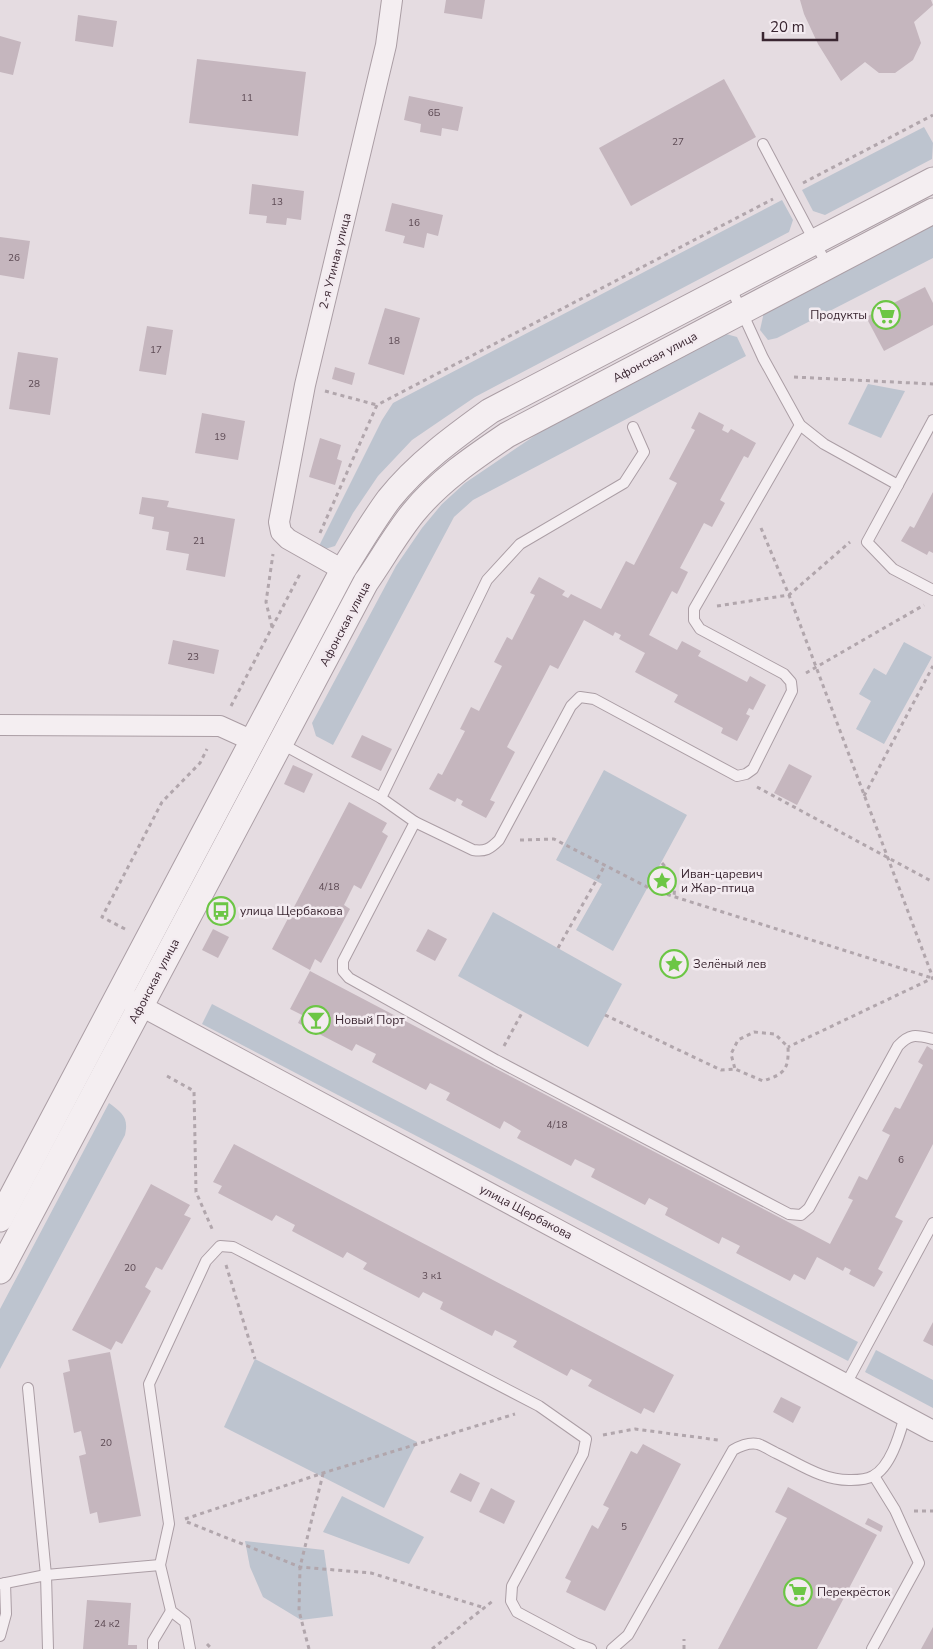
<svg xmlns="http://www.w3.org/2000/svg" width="933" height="1649" viewBox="0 0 933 1649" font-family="'Nunito Sans',sans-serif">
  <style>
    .green { fill: #bdc4cf }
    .building { fill: #c5b6be }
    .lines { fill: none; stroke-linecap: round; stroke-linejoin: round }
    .service-casing { stroke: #ab9ea5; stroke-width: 12 }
    .minor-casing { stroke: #ab9ea5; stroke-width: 22 }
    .tertiary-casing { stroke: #ab9ea5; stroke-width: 27 }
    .path { stroke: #b1a6ac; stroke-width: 3; stroke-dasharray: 4 4; stroke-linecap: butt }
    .service { stroke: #f4eef1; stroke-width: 10 }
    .minor { stroke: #f4eef1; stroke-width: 20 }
    .tertiary { stroke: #f4eef1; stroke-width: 25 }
    .labels { text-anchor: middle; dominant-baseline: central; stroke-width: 5; stroke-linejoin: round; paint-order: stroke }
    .number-label { font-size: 10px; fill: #5d4a54 }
    .street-label { font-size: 12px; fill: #3a2631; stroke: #f3ebf0 }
    .poi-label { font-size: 12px; fill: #3a2631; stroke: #f3ebf0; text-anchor: start }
  </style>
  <rect width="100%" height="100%" fill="#e5dce1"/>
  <g class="green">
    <polygon points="924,127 933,143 932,159 825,215 813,211 802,190"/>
    <polygon points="782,200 793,220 789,232 475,397 412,440 378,476 353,513 335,546 325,549 319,546 382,420 393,403"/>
    <polygon points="933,225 933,258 777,338 768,340 760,330 764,312"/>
    <polygon points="726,334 737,337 746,356 473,500 454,517 333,745 316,736 312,723 396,566 422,528 442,504 465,483 546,428"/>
    <polygon points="868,384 905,391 881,438 848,424"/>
    <polygon points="904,642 932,657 884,744 856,729 871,701 859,694 874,668 886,675"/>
    <polygon points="604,770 687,815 613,951 576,930 602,884 556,860"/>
    <polygon points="493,912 622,984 588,1047 458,976"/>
    <polygon points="212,1004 858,1342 848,1361 202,1024"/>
    <path d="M109 1103C122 1113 129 1117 125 1135L0 1369V1309Z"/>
    <polygon points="876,1350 933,1380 933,1408 865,1372"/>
    <polygon points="255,1359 417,1442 384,1508 224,1427"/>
    <polygon points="342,1496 424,1537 409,1564 323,1532"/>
    <polygon points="245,1541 324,1550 333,1616 301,1620 263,1597 250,1567"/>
  </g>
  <g class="building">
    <polygon points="446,0 485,0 482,19 444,13"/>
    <polygon points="800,0 931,0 933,5 914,22 921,43 913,60 895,73 879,73 865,62 841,81 818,44 804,14"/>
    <polygon points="78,15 117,21 113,47 75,41"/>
    <polygon points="0,36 21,42 13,75 0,72"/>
    <polygon points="197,59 306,72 298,136 189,123"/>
    <polygon points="724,79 756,137 631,206 599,148"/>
    <polygon points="409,96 463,107 458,131 442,128 441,136 420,132 421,124 404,120"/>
    <polygon points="252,184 304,191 301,220 287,218 286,225 266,223 267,216 249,214"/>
    <polygon points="392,203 443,215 438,236 427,233 424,248 403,243 405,236 385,231"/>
    <polygon points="0,237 30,241 24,279 0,275"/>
    <polygon points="925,287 933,303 933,325 884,351 866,317"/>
    <polygon points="385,308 420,318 404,375 368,364"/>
    <polygon points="147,326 173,330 166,375 139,371"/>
    <polygon points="18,352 58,358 50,415 9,409"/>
    <polygon points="335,367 355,373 352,385 332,379"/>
    <polygon points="699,412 724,425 722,430 728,433 731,429 756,443 748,458 744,456 720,500 725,503 712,527 704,523 680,568 688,572 677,594 672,591 649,635 677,650 682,641 701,651 698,656 747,682 750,676 766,685 753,710 749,708 746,714 750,716 737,741 721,733 723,728 674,702 678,695 635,672 645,653 619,639 621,635 615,632 613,636 584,620 558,669 550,665 507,747 515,752 490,800 495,802 486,818 461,805 463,801 457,798 455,802 429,789 438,773 442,775 465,731 460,729 471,707 479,711 502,666 494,662 507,637 512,640 535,595 530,593 539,577 565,591 562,595 568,598 571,594 601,609 626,561 634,565 677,483 669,479 695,430 691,428"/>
    <polygon points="202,413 245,421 238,460 195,453"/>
    <polygon points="320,438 341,445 337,459 342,461 335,485 309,477"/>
    <polygon points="933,492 933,553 929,551 927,555 901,541 910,526 914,528"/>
    <polygon points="142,497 169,501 167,507 235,519 225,577 186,570 189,554 166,550 169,532 152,529 154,517 139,514"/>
    <polygon points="173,640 219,650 214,674 168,664"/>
    <polygon points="362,735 392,749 381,771 351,757"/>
    <polygon points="789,764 812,776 797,805 774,793"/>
    <polygon points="293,765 313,774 304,793 284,784"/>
    <polygon points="349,802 387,823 382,832 388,836 361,889 354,885 344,905 350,909 321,963 315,959 310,970 272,949"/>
    <polygon points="213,929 229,937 218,958 202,950"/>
    <polygon points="428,929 447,939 435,961 416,951"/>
    <polygon points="310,971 830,1244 853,1200 848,1198 859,1176 867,1180 890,1135 882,1131 895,1107 900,1109 923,1065 918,1062 927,1046 933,1050 933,1144 895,1217 903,1221 878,1269 883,1272 874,1287 849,1274 851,1270 845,1267 843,1271 817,1257 805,1280 794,1274 790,1281 736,1253 740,1246 722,1237 719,1244 665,1215 668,1208 649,1198 645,1205 591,1177 595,1169 575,1159 571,1166 517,1138 521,1131 504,1121 500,1129 446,1100 450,1093 430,1083 426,1090 372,1062 376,1054 356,1044 352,1051 298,1023 302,1015 290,1009"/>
    <polygon points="234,1144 674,1375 654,1413 644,1408 641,1414 588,1386 592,1380 571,1369 567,1376 513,1347 517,1341 495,1330 492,1336 440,1309 443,1302 423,1292 419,1298 363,1269 367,1263 347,1252 343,1258 292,1231 295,1225 276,1215 272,1221 218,1193 222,1186 213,1182"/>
    <polygon points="151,1184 190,1205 184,1215 191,1218 162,1270 156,1267 145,1287 151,1291 122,1344 116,1341 111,1350 72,1330"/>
    <polygon points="933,1322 933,1346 923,1341"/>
    <polygon points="110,1352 141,1516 99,1523 97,1512 90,1514 79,1456 86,1454 81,1431 74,1433 63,1373 70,1371 68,1360"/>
    <polygon points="781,1397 801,1407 793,1423 773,1412"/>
    <polygon points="643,1444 681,1464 605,1611 566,1592 571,1581 565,1578 592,1525 598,1529 609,1508 603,1505 631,1451 637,1454"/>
    <polygon points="460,1473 480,1483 471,1502 450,1492"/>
    <polygon points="788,1487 877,1535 817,1649 718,1649 787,1518 775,1512"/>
    <polygon points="491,1488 515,1501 504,1524 479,1512"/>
    <polygon points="868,1518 883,1526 881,1532 865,1524"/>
    <polygon points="87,1600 131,1603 128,1645 137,1645 137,1649 83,1649"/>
    <polygon points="933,1627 933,1649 921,1649"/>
  </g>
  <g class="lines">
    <defs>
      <g id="service">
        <polyline points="763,144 828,267"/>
        <polyline points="730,286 763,358 800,425 824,444 898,485 867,542 893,569 933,590"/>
        <polyline points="898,485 933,420"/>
        <path d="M280 743 381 798 415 822 343 961V971L349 978 496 1060 789 1214 801 1215 809 1208 898 1046C910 1033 916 1035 933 1039"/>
        <polyline points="381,798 487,580 520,544 624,483 644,452 633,427"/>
        <path d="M415 822 473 850C485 852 490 849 499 840L571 706 580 697 594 699 737 776 746 774 753 769 792 691 791 682 784 674 700 629 694 620V609L800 425"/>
        <polyline points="846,1384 933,1223"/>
        <polyline points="28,1388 46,1575 48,1649"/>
        <polyline points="0,1584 46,1575 160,1565"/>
        <polyline points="0,1636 6,1614 5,1583"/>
        <polyline points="153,1649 153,1641 171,1611"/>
        <polyline points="190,1649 185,1622 171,1611 160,1565 169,1524 149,1384 206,1261 220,1246 233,1247 539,1406 586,1439 583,1454 512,1586 511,1601 517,1612 577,1644 591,1649"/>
        <path d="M612 1649 628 1635 733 1450C740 1446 749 1442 758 1444 764 1446 770 1450 776 1453 800 1464 823 1481 851 1480 858 1480 866 1480 873 1476 891 1467 900 1433 905 1416"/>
        <polyline points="872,1649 919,1563 895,1510 874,1476"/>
      </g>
      <g id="minor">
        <polyline points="343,570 288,539 281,532 279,522 305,385 386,45 392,0"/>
        <polyline points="0,725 220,726 253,741"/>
        <polyline points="128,999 933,1431"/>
      </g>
      <g id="tertiary">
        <path d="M0 1219 343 570C358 546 372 522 389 499 417 464 454 437 490 411L933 180"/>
        <path d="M0 1271 366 582C382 559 396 534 413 513 439 481 473 458 507 435L933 211"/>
      </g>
    </defs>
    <use href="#service" class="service-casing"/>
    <use href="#minor" class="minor-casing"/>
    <use href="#tertiary" class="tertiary-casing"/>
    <g class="path">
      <polyline points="803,183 933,115"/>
      <polyline points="794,377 933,384"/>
      <polyline points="325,391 377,405"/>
      <polyline points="761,528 789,595 933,978 788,1047"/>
      <polyline points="320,533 377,405 773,199"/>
      <polyline points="717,606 789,595 850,542"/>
      <polyline points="272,627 266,602 273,554"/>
      <polyline points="806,673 924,605"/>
      <polyline points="231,706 301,572"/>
      <polyline points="757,787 933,882"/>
      <polyline points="864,796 933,666"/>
      <polyline points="520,840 554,839 653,890 932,978"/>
      <path d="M662 863C674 877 676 876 674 896"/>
      <polyline points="125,929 102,917 162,802 200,763 207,749"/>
      <polyline points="558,948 605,865"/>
      <path d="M605 1015 721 1070 735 1069 763 1081C784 1074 789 1070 788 1047L775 1034 754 1032 738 1040 731 1054 735 1069"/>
      <polyline points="504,1046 523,1011"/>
      <polyline points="167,1076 194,1091 196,1192 213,1231"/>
      <polyline points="226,1265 255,1359"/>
      <polyline points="603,1435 635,1429 718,1440"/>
      <polyline points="914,1511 933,1511"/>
      <polyline points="185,1519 323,1473 515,1414"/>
      <polyline points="187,1522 300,1567 371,1573 485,1608"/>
      <polyline points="207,1644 212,1649"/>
      <polyline points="309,1649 299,1611 300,1567 323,1474"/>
      <polyline points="432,1649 494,1600"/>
      <polyline points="684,1649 684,1639"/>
    </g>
    <use href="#service" class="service"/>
    <use href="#minor" class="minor"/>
    <use href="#tertiary" class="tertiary"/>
  </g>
  <defs>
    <symbol id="supermarket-ring" viewBox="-11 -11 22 22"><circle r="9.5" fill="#f3ebf0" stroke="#6cc645" stroke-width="1.5"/><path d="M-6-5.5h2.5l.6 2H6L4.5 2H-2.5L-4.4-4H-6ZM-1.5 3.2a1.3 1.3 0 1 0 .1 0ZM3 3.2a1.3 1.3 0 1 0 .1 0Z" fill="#6cc645"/></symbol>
    <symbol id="sight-ring" viewBox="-11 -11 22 22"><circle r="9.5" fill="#f3ebf0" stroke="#6cc645" stroke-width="1.5"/><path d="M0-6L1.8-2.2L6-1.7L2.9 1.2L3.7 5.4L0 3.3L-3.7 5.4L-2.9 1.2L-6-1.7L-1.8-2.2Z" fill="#6cc645"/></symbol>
    <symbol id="bus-ring" viewBox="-11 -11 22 22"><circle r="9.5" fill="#f3ebf0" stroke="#6cc645" stroke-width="1.5"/><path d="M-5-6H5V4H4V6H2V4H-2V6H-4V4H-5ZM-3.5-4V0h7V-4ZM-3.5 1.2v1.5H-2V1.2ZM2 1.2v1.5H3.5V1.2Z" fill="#6cc645"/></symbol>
    <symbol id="bar-ring" viewBox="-11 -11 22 22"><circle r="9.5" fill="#f3ebf0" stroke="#6cc645" stroke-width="1.5"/><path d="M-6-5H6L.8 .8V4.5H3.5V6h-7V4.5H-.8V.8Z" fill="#6cc645"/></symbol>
  </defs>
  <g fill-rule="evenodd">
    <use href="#supermarket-ring" x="870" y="299" width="32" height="32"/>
    <use href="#sight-ring" x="646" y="865" width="32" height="32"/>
    <use href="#bus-ring" x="205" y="895" width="32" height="32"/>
    <use href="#sight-ring" x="658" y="948" width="32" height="32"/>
    <use href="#bar-ring" x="300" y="1004" width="32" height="32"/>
    <use href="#supermarket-ring" x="782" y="1576" width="32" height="32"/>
  </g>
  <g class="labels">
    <g class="number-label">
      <text x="247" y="98">11</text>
      <text x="434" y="113">6Б</text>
      <text x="678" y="142">27</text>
      <text x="277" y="202">13</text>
      <text x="414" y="223">16</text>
      <text x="14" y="258">26</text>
      <text x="394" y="341">18</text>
      <text x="156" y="350">17</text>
      <text x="34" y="384">28</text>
      <text x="220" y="437">19</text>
      <text x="199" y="541">21</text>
      <text x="193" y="657">23</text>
      <text x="329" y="887">4/18</text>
      <text x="557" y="1125">4/18</text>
      <text x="901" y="1160">6</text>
      <text x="130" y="1268">20</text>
      <text x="432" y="1276">3 к1</text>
      <text x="106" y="1443">20</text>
      <text x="624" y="1527">5</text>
      <text x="107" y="1624">24 к2</text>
    </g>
    <g class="street-label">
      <text transform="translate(335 261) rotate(-76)">2-я Утиная улица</text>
      <text transform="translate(655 357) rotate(-28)">Афонская улица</text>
      <text transform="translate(345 624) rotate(-62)">Афонская улица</text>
      <text transform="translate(154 981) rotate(-62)">Афонская улица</text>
      <text transform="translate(526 1212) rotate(28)">улица Щербакова</text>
    </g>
    <g class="poi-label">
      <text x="867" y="315" text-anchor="end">Продукты</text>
      <text x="681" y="874">Иван-царевич<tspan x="681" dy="14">и Жар-птица</tspan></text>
      <text x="240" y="911">улица Щербакова</text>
      <text x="693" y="964">Зелёный лев</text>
      <text x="335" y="1020">Новый Порт</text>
      <text x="817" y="1592">Перекрёсток</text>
    </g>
  </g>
  <path d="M763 32v8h74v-8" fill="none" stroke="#3a2631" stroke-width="2.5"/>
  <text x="770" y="32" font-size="15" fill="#3a2631" stroke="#f3ebf0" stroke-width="4" paint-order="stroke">20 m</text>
</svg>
